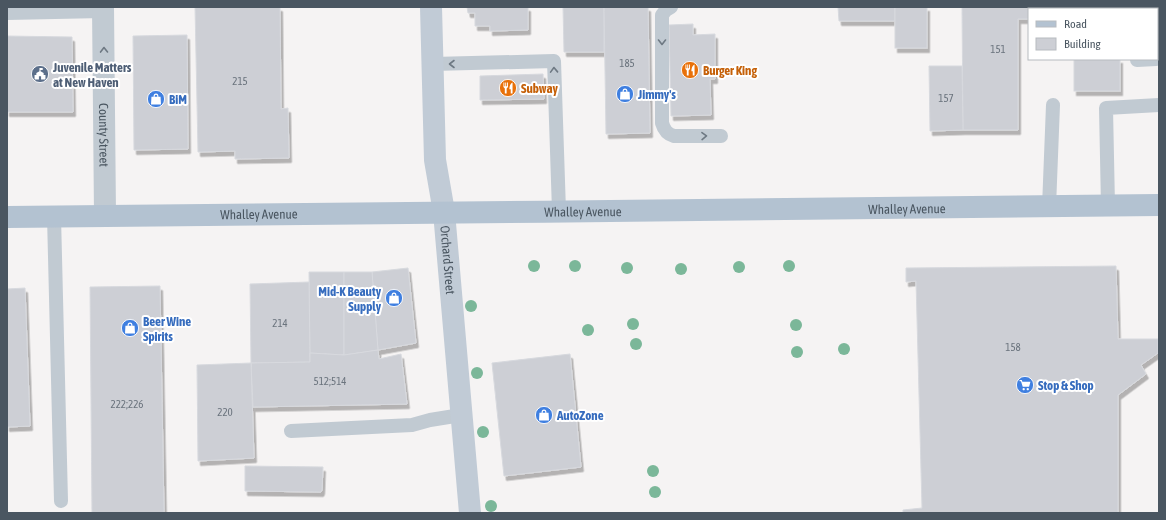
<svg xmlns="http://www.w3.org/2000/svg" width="1166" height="520" viewBox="0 0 1166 520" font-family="'Asap Condensed',sans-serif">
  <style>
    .building { fill: #cdcfd5; stroke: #d7d9de; filter: url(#shadow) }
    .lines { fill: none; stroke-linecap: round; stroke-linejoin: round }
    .lane { stroke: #c1cad2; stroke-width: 14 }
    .street { stroke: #c1cad2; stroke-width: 22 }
    .secondary { stroke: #c1cbd6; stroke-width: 22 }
    .primary { stroke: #b3c2d1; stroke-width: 22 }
    .tree { fill: #7bb799 }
    .oneway { stroke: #6e7983 }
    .labels { text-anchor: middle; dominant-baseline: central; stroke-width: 4; stroke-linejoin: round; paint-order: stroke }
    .number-label { font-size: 11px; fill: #6b747e }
    .service-label { font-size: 13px; font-weight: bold; fill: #4e5e75; stroke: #fff; text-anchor: start }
    .food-label { font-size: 13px; font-weight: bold; fill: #c56008; stroke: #fff; text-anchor: start }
    .shop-label { font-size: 13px; font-weight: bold; fill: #366cbe; stroke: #fff; text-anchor: start }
    .street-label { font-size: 13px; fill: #4a5661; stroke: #fff }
  </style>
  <defs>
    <filter id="shadow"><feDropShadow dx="2.5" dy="4.5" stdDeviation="0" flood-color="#0004"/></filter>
  </defs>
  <rect width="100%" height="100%" fill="#f5f3f3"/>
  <g class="building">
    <polygon points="195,7 280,7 281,109 288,108 289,158 235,159 235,151 198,152"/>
    <polygon points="467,7 528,7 528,30 490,31 490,26 475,26 475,13 468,13"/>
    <polygon points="563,7 604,7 604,52 564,52"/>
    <polygon points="604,7 648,7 650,133 606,134"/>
    <polygon points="838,7 895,7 895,21 839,21"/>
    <rect x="895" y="7" width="32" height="41"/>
    <polygon points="962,7 1060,7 1060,9 1029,9 1029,19 1018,19 1018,130 963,130"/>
    <rect x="1074" y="7" width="65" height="2"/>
    <polygon points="1139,7 1158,7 1158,41 1157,9 1139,9"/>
    <polygon points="693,24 693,35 715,34 715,79 710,79 711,115 671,116 669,25"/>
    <polygon points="187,35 188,149 134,150 133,36"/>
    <polygon points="7,36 72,37 73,112 7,112"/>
    <rect x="1074" y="59" width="46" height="32"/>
    <polygon points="929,66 962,66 963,130 930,131"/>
    <polygon points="543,74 544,99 480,100 480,76"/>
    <polygon points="1116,266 1118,339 1158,339 1158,353 1141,365 1146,374 1118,395 1118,513 903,513 903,510 922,508 916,281 906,282 906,268"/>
    <polygon points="408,268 416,343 378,350 372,272"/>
    <polygon points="309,272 344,272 344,355 310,353"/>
    <polygon points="344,272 372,272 378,350 344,355"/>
    <polygon points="309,282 310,362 251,363 250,284"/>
    <polygon points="160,286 164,513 92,513 90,287"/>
    <polygon points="25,288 30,426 7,427 7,289"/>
    <polygon points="378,350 379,359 401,354 407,404 253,407 251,363 310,362 310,353 344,355"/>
    <polygon points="570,354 581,467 504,476 492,363"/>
    <polygon points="251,363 254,458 198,461 197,365"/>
    <polygon points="245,466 323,467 322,490 321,492 245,491"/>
  </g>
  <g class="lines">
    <g class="lane">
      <path d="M671 7 666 10 662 15V123C664 130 667 134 674 136H721"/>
      <polyline points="7,13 103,11"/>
      <polyline points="1137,60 1156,59"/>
      <polyline points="433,64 554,61 559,211"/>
      <polyline points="1108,206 1106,108 1159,105"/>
      <polyline points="1049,207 1053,105"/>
      <polyline points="54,216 61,501"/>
      <polyline points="291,431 412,425 430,420 461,415"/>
    </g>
    <path class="street" id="s1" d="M103 7 105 215"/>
    <path class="secondary" id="s2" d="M431 7 435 160 444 212 470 513"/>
    <path class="primary" id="s3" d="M7 217C391 211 775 212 1159 205"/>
  </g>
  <g class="tree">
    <circle cx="534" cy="266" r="6"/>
    <circle cx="575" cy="266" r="6"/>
    <circle cx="789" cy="266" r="6"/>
    <circle cx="739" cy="267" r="6"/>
    <circle cx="627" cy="268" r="6"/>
    <circle cx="681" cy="269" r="6"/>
    <circle cx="471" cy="306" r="6"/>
    <circle cx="633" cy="324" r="6"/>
    <circle cx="796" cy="325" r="6"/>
    <circle cx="588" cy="330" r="6"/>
    <circle cx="636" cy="344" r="6"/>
    <circle cx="844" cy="349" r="6"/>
    <circle cx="797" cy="352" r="6"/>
    <circle cx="477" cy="373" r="6"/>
    <circle cx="483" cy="432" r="6"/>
    <circle cx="653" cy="471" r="6"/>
    <circle cx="655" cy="492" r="6"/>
    <circle cx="491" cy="506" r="6"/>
  </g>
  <defs><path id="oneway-chevron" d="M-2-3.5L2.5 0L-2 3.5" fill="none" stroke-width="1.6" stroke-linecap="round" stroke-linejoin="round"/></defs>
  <g class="oneway">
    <use href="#oneway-chevron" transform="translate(662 42) rotate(90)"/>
    <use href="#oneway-chevron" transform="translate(104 50) rotate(-91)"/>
    <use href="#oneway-chevron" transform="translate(452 64) rotate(180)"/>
    <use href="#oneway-chevron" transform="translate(554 70) rotate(-92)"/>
    <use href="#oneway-chevron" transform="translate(704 136) rotate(-1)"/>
  </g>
  <defs>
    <symbol id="restaurant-disc" viewBox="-11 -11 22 22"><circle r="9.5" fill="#e8710a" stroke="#fff"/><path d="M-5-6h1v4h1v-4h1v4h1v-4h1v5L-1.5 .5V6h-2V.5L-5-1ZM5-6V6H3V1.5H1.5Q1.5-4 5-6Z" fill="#fff"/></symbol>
    <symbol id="civic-disc" viewBox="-11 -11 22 22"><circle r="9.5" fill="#5c6f8a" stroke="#fff"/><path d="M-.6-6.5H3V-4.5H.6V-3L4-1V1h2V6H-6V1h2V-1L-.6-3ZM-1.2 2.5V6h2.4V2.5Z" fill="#fff"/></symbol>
    <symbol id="shop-disc" viewBox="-11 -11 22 22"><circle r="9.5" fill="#3f7fe0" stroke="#fff"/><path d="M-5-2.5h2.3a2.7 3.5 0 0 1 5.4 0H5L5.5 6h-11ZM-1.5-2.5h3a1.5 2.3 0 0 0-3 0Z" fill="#fff"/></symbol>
    <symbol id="supermarket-disc" viewBox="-11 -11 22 22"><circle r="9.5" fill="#3f7fe0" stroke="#fff"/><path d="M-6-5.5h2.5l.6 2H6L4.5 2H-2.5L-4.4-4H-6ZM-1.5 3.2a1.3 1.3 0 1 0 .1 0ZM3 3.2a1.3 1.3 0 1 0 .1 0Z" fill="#fff"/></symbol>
  </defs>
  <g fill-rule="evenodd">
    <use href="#restaurant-disc" x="680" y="60" width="20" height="20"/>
    <use href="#civic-disc" x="30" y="64" width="20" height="20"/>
    <use href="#restaurant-disc" x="498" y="78" width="20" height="20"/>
    <use href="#shop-disc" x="615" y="84" width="20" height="20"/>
    <use href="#shop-disc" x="146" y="89" width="20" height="20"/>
    <use href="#shop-disc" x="384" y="288" width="20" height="20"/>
    <use href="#shop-disc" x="120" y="318" width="20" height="20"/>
    <use href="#supermarket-disc" x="1015" y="375" width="20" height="20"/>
    <use href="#shop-disc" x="534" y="405" width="20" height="20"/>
  </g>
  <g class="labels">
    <g class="number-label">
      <text x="998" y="49">151</text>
      <text x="627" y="63">185</text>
      <text x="240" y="81">215</text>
      <text x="946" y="98">157</text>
      <text x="280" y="323">214</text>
      <text x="1013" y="347">158</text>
      <text x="330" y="381">512;514</text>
      <text x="127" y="404">222;226</text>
      <text x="225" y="412">220</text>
    </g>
    <g class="service-label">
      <text x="53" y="67">Juvenile Matters<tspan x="53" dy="15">at New Haven</tspan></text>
    </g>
    <g class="food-label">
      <text x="703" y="70">Burger King</text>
      <text x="521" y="88">Subway</text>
    </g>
    <g class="shop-label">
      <text x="638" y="94">Jimmy's</text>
      <text x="169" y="99">BiM</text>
      <text x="381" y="291" text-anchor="end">Mid-K Beauty<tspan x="381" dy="15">Supply</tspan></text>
      <text x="143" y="321">Beer Wine<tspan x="143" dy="15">Spirits</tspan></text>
      <text x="1038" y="385">Stop &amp; Shop</text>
      <text x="557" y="415">AutoZone</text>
    </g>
    <g class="street-label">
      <text stroke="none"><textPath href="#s1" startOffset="128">County Street</textPath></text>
      <text stroke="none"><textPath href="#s3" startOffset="900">Whalley Avenue</textPath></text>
      <text stroke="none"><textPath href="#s3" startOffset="576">Whalley Avenue</textPath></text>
      <text stroke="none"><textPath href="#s3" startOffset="252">Whalley Avenue</textPath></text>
      <text stroke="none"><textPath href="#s2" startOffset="254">Orchard Street</textPath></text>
    </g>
  </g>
  <rect width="1166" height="520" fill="none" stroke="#4a5661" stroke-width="16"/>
  <rect x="1028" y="8" width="130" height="52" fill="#ffffff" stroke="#b7bbc0"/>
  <rect x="1036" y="21" width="20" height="6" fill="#b3c2d1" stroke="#b7bbc0"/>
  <text x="1064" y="28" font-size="12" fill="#4a5661">Road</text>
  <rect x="1036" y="38" width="20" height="12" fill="#cdcfd5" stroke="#b7bbc0"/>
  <text x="1064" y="48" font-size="12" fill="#4a5661">Building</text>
</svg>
